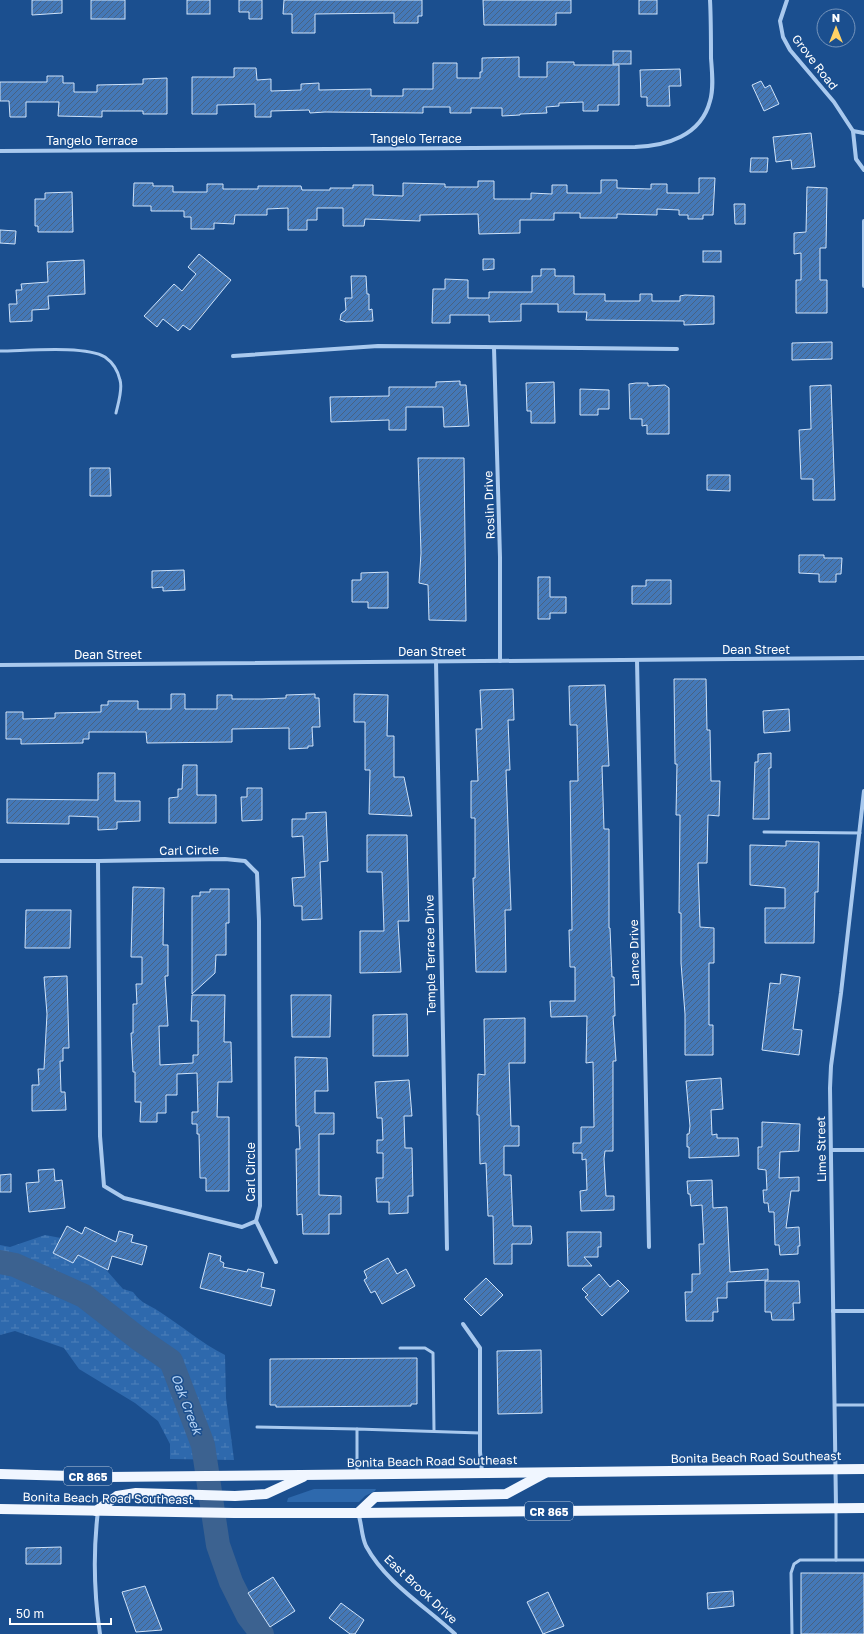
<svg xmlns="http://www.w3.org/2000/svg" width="864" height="1634" viewBox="0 0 864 1634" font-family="'Golos Text',sans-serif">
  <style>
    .grass { fill: #2e69ad }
    .wetland { fill: url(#wetland-marsh) }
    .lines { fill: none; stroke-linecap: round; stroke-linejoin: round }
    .river { stroke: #3c6290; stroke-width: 24 }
    .building { fill: url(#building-hatch); stroke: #cfe3fa }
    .lane { stroke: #a9c9ee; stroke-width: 3 }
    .street { stroke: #a9c9ee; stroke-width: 4 }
    .primary { stroke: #f0f6ff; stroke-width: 10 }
    .labels { text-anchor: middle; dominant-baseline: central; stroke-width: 3; stroke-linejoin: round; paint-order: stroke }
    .shield { fill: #1b4f8f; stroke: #bbcadd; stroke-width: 1 }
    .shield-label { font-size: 11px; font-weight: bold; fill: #fff }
    .street-label { font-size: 12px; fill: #fff; stroke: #1b4f8f }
    .water-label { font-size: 13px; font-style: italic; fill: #b5d3f5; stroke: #1b4f8f }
  </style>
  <defs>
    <pattern id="wetland-marsh" width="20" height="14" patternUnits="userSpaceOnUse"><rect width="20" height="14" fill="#2e69ad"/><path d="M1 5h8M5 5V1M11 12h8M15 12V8" fill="none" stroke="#4d80b9"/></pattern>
    <pattern id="building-hatch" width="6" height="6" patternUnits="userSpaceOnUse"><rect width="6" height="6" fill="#4478b7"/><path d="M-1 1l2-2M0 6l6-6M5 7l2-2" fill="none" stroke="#486282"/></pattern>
  </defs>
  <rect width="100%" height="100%" fill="#1b4f8f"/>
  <polygon class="grass" points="314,1489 376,1489 375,1491 365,1496 359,1502 287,1502 288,1498"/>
  <path class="wetland" d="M45 1235 66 1239 101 1264 123 1289 133 1292C143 1305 147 1303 160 1312 182 1326 201 1343 225 1355L226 1398 234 1460 170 1459V1444L158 1421 135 1403 79 1369 64 1348 15 1331 0 1335V1245L10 1247Z"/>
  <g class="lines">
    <polyline class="river" points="0,1262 15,1265 84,1296 139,1339 171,1361 203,1445 218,1545 231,1582 248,1616 262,1634"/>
  </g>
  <g class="building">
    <polygon points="32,0 62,0 62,13 32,15"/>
    <rect x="91" y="0" width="34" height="19"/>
    <rect x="187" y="0" width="23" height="14"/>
    <polygon points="239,0 262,0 262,19 249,19 249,12 239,12"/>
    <polygon points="284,0 422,0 422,16 418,16 418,23 394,23 394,13 315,14 315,33 292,33 292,14 283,14"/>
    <polygon points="483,0 571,0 571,13 556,13 556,25 484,25"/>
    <rect x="639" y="0" width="18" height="14"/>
    <rect x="613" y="51" width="18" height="13"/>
    <polygon points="519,57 519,77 547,77 547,62 574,62 574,65 619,65 619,105 598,105 598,111 583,111 583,102 559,103 559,106 546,107 547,113 520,114 520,115 502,116 502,108 471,108 471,113 450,113 450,107 423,107 423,113 325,112 310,113 309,110 271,111 271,117 255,117 255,104 217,105 217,114 192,114 192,77 234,77 234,68 256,68 257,80 271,79 271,91 301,90 301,84 319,83 319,90 371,89 371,96 403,96 403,89 433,89 433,63 457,63 457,78 480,78 480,72 482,72 482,58"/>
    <polygon points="680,69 681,86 669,86 670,106 647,106 647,97 641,97 640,70"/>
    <polygon points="47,76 63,76 63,83 74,83 74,92 97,92 97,85 143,84 143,79 167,78 167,114 143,114 143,111 102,111 102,117 58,116 59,102 26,102 26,117 10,117 9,101 0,101 0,82 47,82"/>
    <polygon points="761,81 765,88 770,85 779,104 764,111 752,85"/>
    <polygon points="811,133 815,167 792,169 791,160 776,162 773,137"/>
    <polygon points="751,158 768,158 767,172 750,172"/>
    <polygon points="699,178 715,178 713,215 703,215 703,219 688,219 688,215 679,215 679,210 657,209 657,215 617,214 617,218 580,218 580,213 554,213 554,220 520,220 520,233 479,234 478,214 420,215 420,221 365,219 364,226 343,226 343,208 317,208 317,220 307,220 307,230 288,230 288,208 267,209 267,215 235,215 234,224 214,223 214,229 191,229 191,217 184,217 184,211 151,211 151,206 133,206 134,183 153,183 153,186 173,186 173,192 207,192 207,184 223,184 223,189 258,189 258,186 301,186 302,190 330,190 330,188 353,188 353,185 373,185 373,195 403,196 403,183 445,184 445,187 478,187 478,181 494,181 494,199 531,199 531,193 552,194 552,185 567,185 567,193 601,193 601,180 617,180 617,188 651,189 651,184 667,184 667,193 699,193"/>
    <polygon points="807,187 827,188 826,248 820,248 820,280 827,280 827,313 796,313 796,280 801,280 801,253 794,254 794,233 806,232"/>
    <polygon points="72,192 73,232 38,232 38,226 35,226 35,199 45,199 45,193"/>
    <polygon points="734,204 745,204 745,224 735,224"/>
    <polygon points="0,230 16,231 15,244 0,243"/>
    <rect x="703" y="251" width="18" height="11"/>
    <polygon points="199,254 231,280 190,330 183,325 178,331 163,319 157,327 144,316 174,284 182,291 196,274 188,267"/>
    <polygon points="483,259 494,259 494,269 483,270"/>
    <polygon points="84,260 85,294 48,296 49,309 32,310 32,321 10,322 9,304 17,304 16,290 22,290 21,284 48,282 47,262"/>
    <polygon points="541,269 555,269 555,276 574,276 574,294 605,294 605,301 640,301 640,294 652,294 652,301 680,301 680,296 685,295 714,296 714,324 684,325 684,321 586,320 587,312 558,312 558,304 521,304 521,321 489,322 489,315 450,315 450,323 432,323 433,289 445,289 445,279 468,280 468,298 489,298 489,292 532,292 532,276 541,276"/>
    <polygon points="351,276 366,276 367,294 369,294 369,310 372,309 373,321 346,322 340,320 341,314 346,310 345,298 352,298"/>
    <polygon points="832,342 832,359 792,360 792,343"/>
    <polygon points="460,381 460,385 466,385 469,426 444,427 443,407 406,407 406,430 389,430 389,420 331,422 330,397 389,396 389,387 436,387 436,382"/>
    <polygon points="554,382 555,423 531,423 531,411 527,411 526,383"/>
    <polygon points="636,383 648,383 648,386 665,385 669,388 669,434 647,434 647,425 642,426 642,419 630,419 629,384"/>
    <polygon points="831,385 835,500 813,500 813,479 801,479 799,430 811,429 810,386"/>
    <polygon points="580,389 609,390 609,409 598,409 598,415 580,415"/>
    <polygon points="418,458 464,458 466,621 429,620 428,585 419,583 421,553"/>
    <polygon points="90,468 110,468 111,496 90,496"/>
    <polygon points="707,475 730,475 730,491 707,490"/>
    <polygon points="799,555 824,555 824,558 842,558 841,574 836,574 836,582 819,582 819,574 799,573"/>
    <polygon points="184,570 185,590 163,591 163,587 152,588 152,571"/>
    <polygon points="388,572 388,608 368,608 368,602 352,602 352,580 361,580 361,573"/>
    <polygon points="538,577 550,577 550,597 566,597 566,613 550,613 550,619 538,619"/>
    <polygon points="646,580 671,580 671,604 632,604 632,586 646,586"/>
    <polygon points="674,679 706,679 707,730 710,730 711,781 720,781 719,816 708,815 707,863 698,863 700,927 714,928 714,963 709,963 709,1025 713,1025 713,1055 685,1055 685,1014 681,963 681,913 679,913 680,815 676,815 677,764 675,764"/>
    <polygon points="605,685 609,766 602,766 604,829 609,829 609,928 610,928 612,977 614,977 615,1016 613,1016 616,1061 613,1061 613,1151 605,1151 604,1159 606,1196 614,1196 614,1210 581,1211 580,1191 587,1190 586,1159 582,1160 582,1153 573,1153 573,1143 581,1143 581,1127 594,1127 593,1062 586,1063 587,1016 551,1017 550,1001 575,1001 575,967 570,967 569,930 572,930 570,781 578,781 577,725 570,725 569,686"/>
    <polygon points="513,689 514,720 508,720 510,770 506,770 511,910 505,910 506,972 476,972 473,878 475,878 475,818 471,818 471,781 478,781 476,729 482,729 480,690"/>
    <polygon points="171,694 185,694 185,709 217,709 217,695 232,695 232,699 262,699 286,698 286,695 315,694 315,698 319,698 320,727 312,727 313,746 308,746 308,748 289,749 289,728 232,729 232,742 147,743 146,732 89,732 89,739 83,739 83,743 21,744 21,739 6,739 6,712 23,712 23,719 55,718 55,713 101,712 101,705 108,705 108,701 138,701 138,709 171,709"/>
    <polygon points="354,694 388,695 387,736 394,736 394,777 404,777 412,816 369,814 370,770 365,770 365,722 354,722"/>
    <polygon points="789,709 790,731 764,733 763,711"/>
    <polygon points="771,753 771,768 769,768 769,819 753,819 755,762 758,762 758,754"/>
    <polygon points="183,765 197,765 197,795 216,795 216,823 169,823 169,798 178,797 178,789 182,789"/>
    <polygon points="98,773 115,773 115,801 140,801 140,821 117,822 117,829 98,830 98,817 69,816 69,824 7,823 7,799 98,800"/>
    <polygon points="247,788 262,788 262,820 242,821 241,797 247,797"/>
    <polygon points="326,812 328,861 320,862 322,919 302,920 302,906 294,906 292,878 305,877 303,836 292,837 292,819 306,819 306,813"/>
    <polygon points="367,835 407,835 409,921 398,921 401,972 360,973 360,931 384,931 382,872 367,872"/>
    <polygon points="786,841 819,842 818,892 815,892 814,943 765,943 765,908 785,908 785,888 750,885 750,845 786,846"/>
    <polygon points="133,887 164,888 163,945 168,945 168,976 165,976 168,1026 159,1026 160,1065 193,1063 193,1055 198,1055 198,1021 191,1021 192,995 225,995 224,1042 231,1042 232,1082 218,1082 217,1117 229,1117 229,1191 206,1191 206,1178 200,1178 199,1134 197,1134 197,1124 192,1124 192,1112 198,1112 197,1073 177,1074 177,1095 166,1095 166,1113 157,1113 157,1122 140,1122 141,1102 135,1102 135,1072 133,1072 131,1033 133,1033 133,1004 137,1004 136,984 142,984 142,957 131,957"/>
    <polygon points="210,889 229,889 229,923 226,923 226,955 216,955 215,973 192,994 192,896 200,896 200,892 210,892"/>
    <polygon points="26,910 71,910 70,948 25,948"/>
    <polygon points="781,974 800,977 793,1029 802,1030 799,1055 762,1050 770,983 780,984"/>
    <polygon points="67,976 69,1048 63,1048 63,1061 60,1061 61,1092 65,1092 66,1110 32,1111 32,1085 39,1085 38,1069 44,1069 47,1014 44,977"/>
    <polygon points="291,995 331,995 330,1037 292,1037"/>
    <polygon points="407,1014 408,1056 373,1056 373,1015"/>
    <polygon points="525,1018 525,1063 509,1063 511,1126 519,1126 519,1146 504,1146 504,1175 511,1175 513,1226 531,1226 532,1240 531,1244 512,1244 512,1264 494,1264 493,1216 488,1216 486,1163 480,1164 479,1115 477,1115 478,1074 485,1075 484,1019"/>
    <polygon points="295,1057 327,1058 328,1091 315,1091 315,1113 334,1113 334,1134 319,1134 319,1195 341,1196 341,1214 329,1214 329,1234 303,1234 302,1214 297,1215 296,1149 300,1149 299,1126 296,1126"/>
    <polygon points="721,1078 723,1109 711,1110 712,1135 717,1134 717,1138 738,1138 739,1156 689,1158 689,1147 687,1147 687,1134 689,1134 690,1126 686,1081"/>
    <polygon points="409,1080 412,1116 404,1116 405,1148 412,1148 413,1196 408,1196 408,1213 389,1214 389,1202 377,1202 376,1178 383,1178 383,1153 377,1153 377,1140 383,1140 382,1118 377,1118 375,1082"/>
    <polygon points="762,1122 800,1124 799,1151 780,1152 779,1178 799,1177 799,1191 791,1191 786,1228 799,1227 800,1246 798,1246 798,1254 780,1255 779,1245 775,1245 774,1212 769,1212 768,1203 764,1203 763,1190 767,1190 766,1170 758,1169 758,1147 762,1147"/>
    <polygon points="54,1169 55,1181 62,1180 65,1208 29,1212 26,1183 39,1182 38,1170"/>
    <polygon points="11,1174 11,1192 0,1192 0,1175"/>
    <polygon points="712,1180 713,1208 727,1207 730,1272 768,1269 768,1280 727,1282 727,1298 717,1298 718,1312 713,1312 713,1321 686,1321 685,1292 692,1292 692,1274 700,1274 699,1244 704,1244 702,1205 691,1206 690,1194 688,1194 687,1181"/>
    <polygon points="67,1226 82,1234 85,1227 116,1242 119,1231 133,1235 131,1242 147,1246 142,1265 112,1256 108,1270 78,1255 73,1263 53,1253"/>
    <polygon points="567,1232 601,1232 601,1247 598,1247 598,1257 584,1257 592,1266 568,1266"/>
    <polygon points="209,1253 221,1256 220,1261 224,1263 223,1267 247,1272 248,1269 264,1273 261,1287 275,1290 271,1306 200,1288"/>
    <polygon points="388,1258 397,1274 406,1269 415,1286 382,1304 375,1291 371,1293 364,1280 367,1278 364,1271"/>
    <polygon points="599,1274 610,1287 618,1280 629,1291 602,1316 585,1297 588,1295 582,1289"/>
    <polygon points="486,1278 503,1295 481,1316 464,1299"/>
    <polygon points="765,1281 799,1281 800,1303 793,1303 794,1320 772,1320 771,1312 765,1312"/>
    <polygon points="541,1350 542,1413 498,1414 497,1351"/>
    <polygon points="417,1358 417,1404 411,1404 411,1406 276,1407 276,1405 270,1405 270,1359"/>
    <polygon points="61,1547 61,1564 26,1564 26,1548"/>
    <rect x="801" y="1573" width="63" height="61"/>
    <polygon points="273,1577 295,1611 270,1627 248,1593"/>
    <polygon points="145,1586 162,1630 136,1632 122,1592"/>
    <polygon points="733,1591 734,1606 708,1609 707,1593"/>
    <polygon points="548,1592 564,1626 543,1634 527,1602"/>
    <polygon points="341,1603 364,1620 355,1634 350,1634 329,1618"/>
  </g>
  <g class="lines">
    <g class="lane">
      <path d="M0 351C24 351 85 345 105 357 112 362 118 371 120 380 123 389 118 404 116 413"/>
      <polyline points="764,832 860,833"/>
      <polyline points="400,1348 425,1348 433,1353 434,1430"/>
      <polyline points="835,1405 864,1405"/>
      <polyline points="257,1427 357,1429"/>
      <polyline points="357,1473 357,1429 480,1433"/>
      <polyline points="836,1509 836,1560"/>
      <polyline points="792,1634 791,1573 794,1564 800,1560 864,1560"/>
    </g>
    <g class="street">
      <polyline points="787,0 780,21 783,37 790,50 834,102 853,131 856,159 864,170"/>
      <polyline points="853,131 864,133"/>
      <path d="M0 151 635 147C666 146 701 136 710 101 714 88 712 72 711 58 711 39 711 19 710 0"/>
      <polyline points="864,221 864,286"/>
      <polyline points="494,348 500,557 500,661"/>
      <polyline points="233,356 378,346 677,349"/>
      <polyline points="637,660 649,1247"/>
      <polyline points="436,661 447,1249"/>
      <polyline points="0,665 864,658"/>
      <polygon points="225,859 245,861 257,873 259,921 260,1206 256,1221 242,1227 124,1198 104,1186 100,1136 98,861"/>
      <polyline points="0,861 98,861"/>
      <polyline points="832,1150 864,1150"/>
      <polyline points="256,1221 276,1262"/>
      <polyline points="833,1311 864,1311"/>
      <polyline points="463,1324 480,1348 480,1452 482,1472"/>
      <polyline points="836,1507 830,1088 831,1066 841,993 864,791"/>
      <path d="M98 1511C93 1552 94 1593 100 1634"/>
      <path d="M358 1513C362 1524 361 1535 366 1546 386 1583 425 1606 455 1634"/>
    </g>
    <g class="primary">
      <polyline points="0,1474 109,1477 864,1469"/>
      <polyline points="0,1509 234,1513 358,1513 864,1508"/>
      <polyline points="96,1511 117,1496 136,1493 235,1496 266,1494 303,1477"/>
      <polyline points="358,1513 375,1497 506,1494 545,1473"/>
    </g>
  </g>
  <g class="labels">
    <g class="shield">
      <rect x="64" y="1467" width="48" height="18" rx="3"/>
      <rect x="525" y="1502" width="48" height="18" rx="3"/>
    </g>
    <g class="shield-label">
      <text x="88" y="1476">CR 865</text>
      <text x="549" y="1511">CR 865</text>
    </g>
    <g class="street-label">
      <text transform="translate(815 62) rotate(52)">Grove Road</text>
      <text x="416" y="138">Tangelo Terrace</text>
      <text x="92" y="140">Tangelo Terrace</text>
      <text transform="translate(489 505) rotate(-92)">Roslin Drive</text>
      <text x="756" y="649">Dean Street</text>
      <text x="432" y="651">Dean Street</text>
      <text x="108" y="654">Dean Street</text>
      <text transform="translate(189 850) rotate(-1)">Carl Circle</text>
      <text transform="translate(634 953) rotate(-91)">Lance Drive</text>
      <text transform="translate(430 955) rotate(-91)">Temple Terrace Drive</text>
      <text transform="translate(821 1149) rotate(-91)">Lime Street</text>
      <text transform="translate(250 1172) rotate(-90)">Carl Circle</text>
      <text transform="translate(756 1457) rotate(-1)">Bonita Beach Road Southeast</text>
      <text transform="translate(432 1461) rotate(-1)">Bonita Beach Road Southeast</text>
      <text transform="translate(108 1498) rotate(1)">Bonita Beach Road Southeast</text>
      <text transform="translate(421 1589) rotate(43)">East Brook Drive</text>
    </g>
    <g class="water-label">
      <text transform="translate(187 1404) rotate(69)">Oak Creek</text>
    </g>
  </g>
  <g transform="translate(836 28)"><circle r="19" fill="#1b4f8f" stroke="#7695bc"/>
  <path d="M0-3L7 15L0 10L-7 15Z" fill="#ffd166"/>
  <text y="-6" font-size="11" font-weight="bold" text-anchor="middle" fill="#ffffff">N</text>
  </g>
  <path d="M10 1618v6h101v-6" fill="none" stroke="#ffffff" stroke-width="2"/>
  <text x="16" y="1618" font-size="12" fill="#ffffff" stroke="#1b4f8f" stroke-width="3" paint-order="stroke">50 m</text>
</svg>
